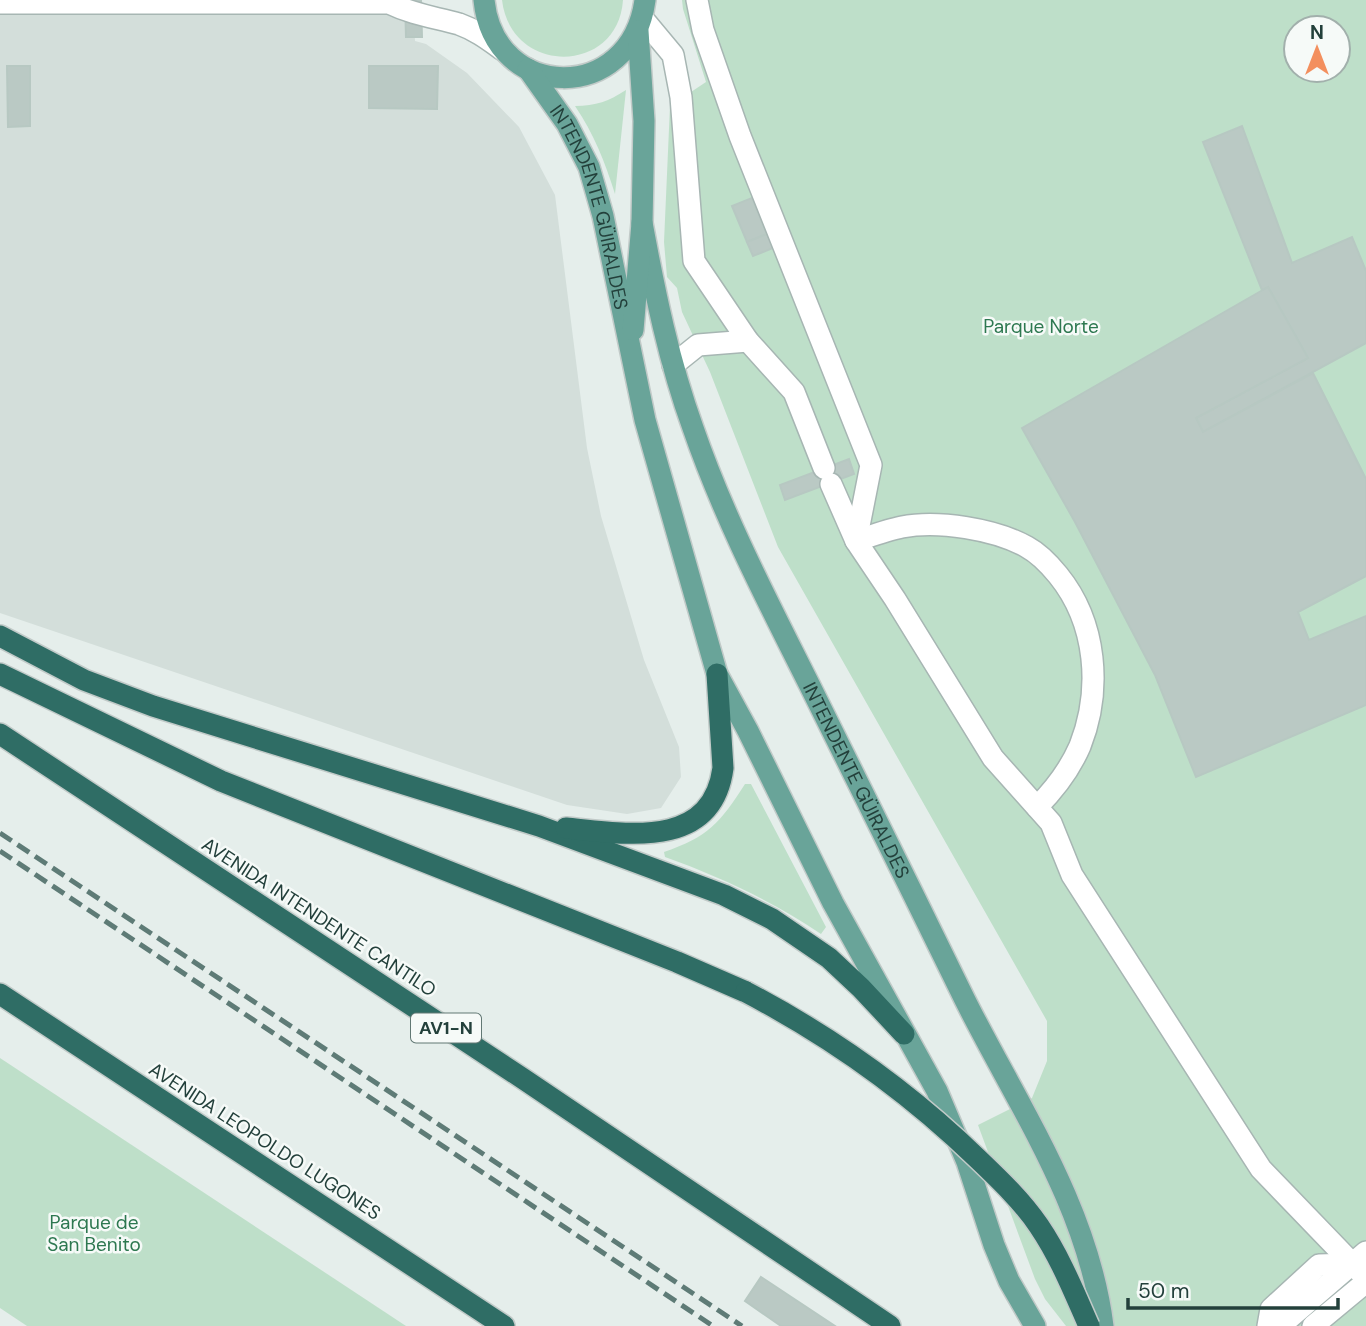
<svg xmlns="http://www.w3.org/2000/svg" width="1366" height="1326" viewBox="0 0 1366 1326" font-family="'DM Sans',sans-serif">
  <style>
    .built { fill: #d3deda }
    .green { fill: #bedfc9; fill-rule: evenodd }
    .building { fill: #bac9c4; stroke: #b7c8c2; stroke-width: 2 }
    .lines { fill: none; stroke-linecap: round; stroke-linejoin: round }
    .minor-casing { stroke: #a7b6b3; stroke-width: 24 }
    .major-casing { stroke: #c1cac8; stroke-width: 24 }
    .highway-casing { stroke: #c1cac8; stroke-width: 24 }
    .minor { stroke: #fff; stroke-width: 21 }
    .major { stroke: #69a499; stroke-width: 21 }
    .highway { stroke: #2f6d65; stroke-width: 21 }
    .rail { stroke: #5e7b76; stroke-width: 5; stroke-dasharray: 14 7; stroke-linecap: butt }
    .highway-bridge-casing { stroke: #c1cac8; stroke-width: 24; stroke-linecap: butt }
    .highway-bridge { stroke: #2f6d65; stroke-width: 21 }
    .labels { text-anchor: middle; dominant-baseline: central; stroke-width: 5; stroke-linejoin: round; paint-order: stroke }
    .shield { fill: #f6faf8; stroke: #627874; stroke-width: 2 }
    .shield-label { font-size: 18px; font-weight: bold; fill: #23403b }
    .street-label { font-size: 19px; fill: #23403b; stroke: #f6faf8 }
    .park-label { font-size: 19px; fill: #2d7850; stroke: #f6faf8 }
  </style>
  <rect width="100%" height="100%" fill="#e5eeeb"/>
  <polygon class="built" points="0,0 413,0 415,41 426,44 467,73 519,127 555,195 587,448 601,516 644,660 679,747 681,777 661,808 627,814 567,805 0,613"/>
  <g class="green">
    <path d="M502 0H623C618 75 511 76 502 0Z"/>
    <path d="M682 0H1366V1326H1066L1045 1299 1035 1279 978 1125 1032 1098 1047 1061V1021L778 547 710 372 682 312 677 288 667 277 664 242 670 106 706 82 683 9ZM1296 28H1338V70H1296Z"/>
    <path d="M626 90 615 194C605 162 594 134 575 106 596 106 609 101 626 90Z"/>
    <path d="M745 784H751L826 927 821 934C772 901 721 877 665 857L664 852C708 837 720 823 745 784Z"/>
    <polygon points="0,1058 406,1326 27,1326 0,1308"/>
  </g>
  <g class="building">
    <polygon points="405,0 421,0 422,37 406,37"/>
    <polygon points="7,66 30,66 30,126 8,127"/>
    <polygon points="369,66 438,66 437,109 369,108"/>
    <polygon points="1242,126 1292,263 1352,237 1366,271 1366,343 1203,432 1196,418 1308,358 1268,287 1262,290 1203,142"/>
    <polygon points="752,198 767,234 747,242 732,206"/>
    <polygon points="767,234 773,248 753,256 747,242"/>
    <polygon points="1268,287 1308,358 1196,418 1203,432 1313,373 1366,479 1366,576 1298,612 1309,640 1366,616 1366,705 1196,777 1155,675 1075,522 1022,428"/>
    <polygon points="849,459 854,474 785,500 780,485"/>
    <polygon points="761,1277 835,1326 781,1326 745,1301"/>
  </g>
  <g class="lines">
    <defs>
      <g id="minor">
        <polyline points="697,0 703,30 740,136 871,465 856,541 895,599 993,758 1051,823 1072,875 1261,1169 1366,1278"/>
        <path d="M0 3H389C414 15 434 17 459 24 476 30 489 40 503 50"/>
        <polyline points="643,19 673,55 681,97 694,261 748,341 794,392 824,468"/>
        <polyline points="673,365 698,345 748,341"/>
        <path d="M831 484 856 541C871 536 887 530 902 527 938 520 995 529 1027 547 1040 554 1049 564 1058 575 1097 623 1102 690 1080 746 1070 769 1054 790 1037 807"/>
        <polyline points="1268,1326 1271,1309 1319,1265 1352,1264"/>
        <polyline points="1280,1326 1366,1252"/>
        <polyline points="1313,1326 1366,1282"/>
      </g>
      <g id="major">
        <path d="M484 0C494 102 631 105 645 0"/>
        <path id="s1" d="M528 69 567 124 589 167 603 216 645 420 717 674 748 731 833 903 937 1091 967 1162 994 1245 1009 1281 1035 1326"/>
        <path id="s2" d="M642 223C655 293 669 362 693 428 724 518 768 602 810 686 862 791 914 895 965 1000 1018 1106 1088 1206 1103 1326"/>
        <polyline points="633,330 642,223 644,121 638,31"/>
      </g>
      <g id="highway">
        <polyline points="0,636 84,680 153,706 539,826 724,895 772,919 829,958 861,988 904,1034"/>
        <polyline points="0,674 221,781 677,962 746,992"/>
        <polyline points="0,734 522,1078 890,1326"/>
        <path d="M566 828C626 834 712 850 723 768L717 674"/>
        <polyline points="0,994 504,1326"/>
      </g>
    </defs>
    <use href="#minor" class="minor-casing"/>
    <use href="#major" class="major-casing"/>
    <use href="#highway" class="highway-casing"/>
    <use href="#minor" class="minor"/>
    <use href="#major" class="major"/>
    <use href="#highway" class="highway"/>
    <g class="rail">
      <polyline points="0,833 742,1326"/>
      <polyline points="0,851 713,1326"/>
    </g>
    <defs>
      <path id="highway-bridge" d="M746 992C832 1037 908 1091 978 1159 1000 1180 1022 1201 1039 1226 1060 1257 1074 1292 1089 1326"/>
    </defs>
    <use href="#highway-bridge" class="highway-bridge-casing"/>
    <use href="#highway-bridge" class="highway-bridge"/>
  </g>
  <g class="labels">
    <rect class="shield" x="411" y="1013.5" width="70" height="29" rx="5"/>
    <g class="shield-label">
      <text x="446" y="1028">AV1-N</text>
    </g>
    <g class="street-label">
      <text stroke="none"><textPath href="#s1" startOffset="154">INTENDENTE GÜIRALDES</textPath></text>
      <text stroke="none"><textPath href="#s2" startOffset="600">INTENDENTE GÜIRALDES</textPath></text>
      <text transform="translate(319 917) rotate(33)">AVENIDA INTENDENTE CANTILO</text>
      <text transform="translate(265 1141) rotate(33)">AVENIDA LEOPOLDO LUGONES</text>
    </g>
    <g class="park-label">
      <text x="1041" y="326">Parque Norte</text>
      <text x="94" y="1222">Parque de<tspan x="94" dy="22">San Benito</tspan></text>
    </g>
  </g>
  <g transform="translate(1317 49)"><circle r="33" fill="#f6faf8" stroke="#a2b0ac" stroke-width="2"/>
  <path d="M0-5L12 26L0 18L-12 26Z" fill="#f38f5e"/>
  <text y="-10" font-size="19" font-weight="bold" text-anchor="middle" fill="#23403b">N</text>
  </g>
  <path d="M1128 1298v10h210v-10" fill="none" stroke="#23403b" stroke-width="3.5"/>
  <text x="1138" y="1298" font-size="21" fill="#23403b" stroke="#f6faf8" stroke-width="5" paint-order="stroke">50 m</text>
</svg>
